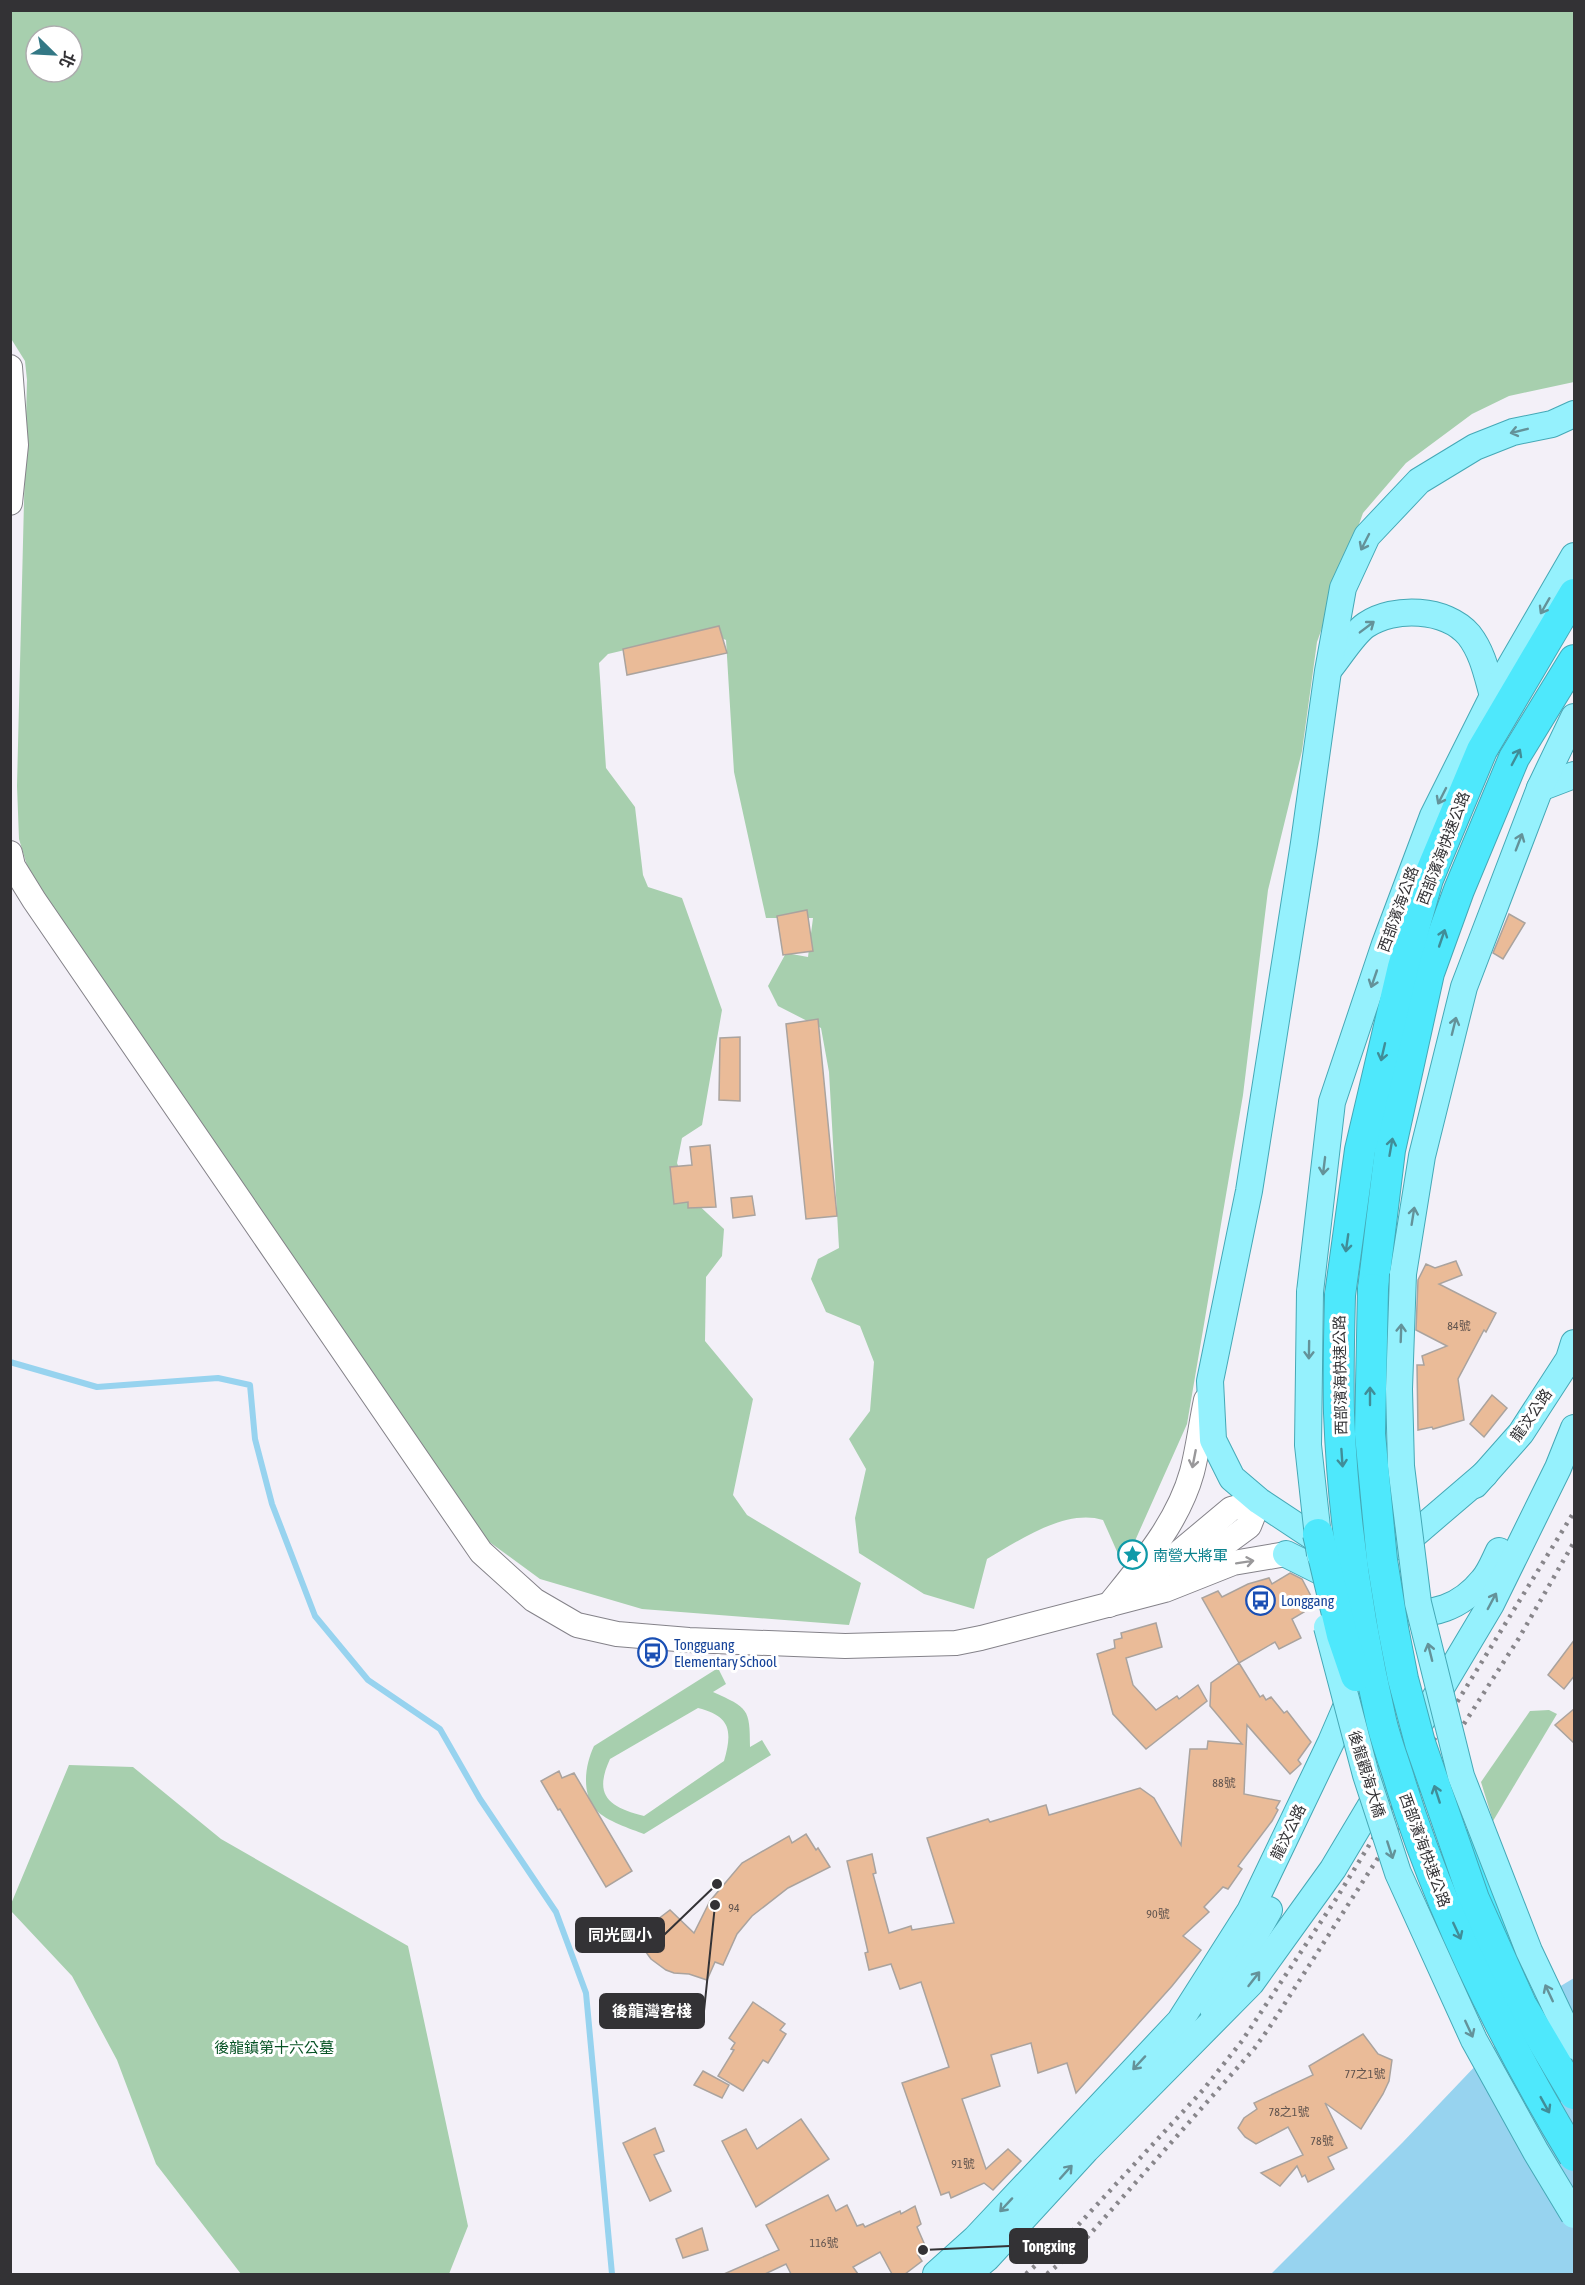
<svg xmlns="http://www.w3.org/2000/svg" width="1585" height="2285" viewBox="0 0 1585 2285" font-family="'Asap Condensed','Noto Sans TC',sans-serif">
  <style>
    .green { fill: #a7cfae; fill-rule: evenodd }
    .water { fill: #97d3ef }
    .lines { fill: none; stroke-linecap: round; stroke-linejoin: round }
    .stream { stroke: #97d3ef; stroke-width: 6 }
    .building { fill: #eabb98; stroke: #aaa39e; stroke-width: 1.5 }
    .secondary-casing { stroke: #848289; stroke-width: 26 }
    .primary-casing { stroke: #45a8b6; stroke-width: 28 }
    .highway-casing { stroke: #45a8b6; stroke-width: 32 }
    .secondary { stroke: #fff; stroke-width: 24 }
    .primary { stroke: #95f1fd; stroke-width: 26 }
    .highway { stroke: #4ee8fc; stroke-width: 30 }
    .rail { stroke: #88868b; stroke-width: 4.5; stroke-dasharray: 3 6; stroke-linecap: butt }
    .primary-bridge-casing { stroke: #45a8b6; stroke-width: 28; stroke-linecap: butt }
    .highway-bridge-casing { stroke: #45a8b6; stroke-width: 32; stroke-linecap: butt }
    .primary-bridge { stroke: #95f1fd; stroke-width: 26 }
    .highway-bridge { stroke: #4ee8fc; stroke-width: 30 }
    .oneway { stroke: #649299 }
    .oneway2 { stroke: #408d98 }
    .oneway3 { stroke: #99989a }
    .labels { text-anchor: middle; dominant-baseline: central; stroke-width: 6; stroke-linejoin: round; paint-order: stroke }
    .number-label { font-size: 12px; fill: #61544e }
    .street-label { font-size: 15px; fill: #333235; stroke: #fff }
    .culture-label { font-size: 15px; fill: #0d838f; stroke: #fff; text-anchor: start }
    .transit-label { font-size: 15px; fill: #164399; stroke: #fff; text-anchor: start }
    .park-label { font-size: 15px; fill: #085426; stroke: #fff }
    .leader { fill: none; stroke: #333235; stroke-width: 2 }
    .callout-dot { fill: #333235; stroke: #fff; stroke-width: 2 }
    .callout { fill: #333235; stroke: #333235; stroke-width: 2 }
    .callout-label { font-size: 16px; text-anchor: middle; font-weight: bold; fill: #fff }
  </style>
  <rect width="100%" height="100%" fill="#f3f0f8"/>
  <g class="green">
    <path d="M10 11H1574V382L1509 396 1472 414 1406 463 1363 513 1317 642 1302 751 1268 890 1243 1095 1187 1424 1130 1552 1119 1556 1103 1520C1066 1508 1018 1541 987 1559L974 1609 924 1594 859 1553 855 1518 866 1469 849 1439 870 1411 874 1362 860 1326 826 1312 811 1279 818 1259 839 1248 829 1072 821 1028 778 1006 768 986 786 953 808 957 813 918H766L734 772 726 640 705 631 608 654 599 663 606 768 635 807 643 875 648 887 682 898 722 1010 702 1125 682 1138 677 1163 691 1198 724 1229 722 1256 706 1277 705 1341 753 1399 733 1495 747 1515 861 1583 849 1625 642 1609 540 1579 488 1541 34 889 19 839 17 786 27 380 25 361 10 337ZM36 36H72V72H36Z"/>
    <path d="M718 1668 726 1684 713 1692C748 1708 750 1708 750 1747L762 1740 771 1755 644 1834C631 1829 606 1821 596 1810 581 1793 585 1765 594 1746ZM698 1708C730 1716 733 1730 724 1761L644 1816C609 1807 593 1796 610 1759Z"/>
    <polygon points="1549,1710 1557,1714 1493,1821 1481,1782 1530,1711"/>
    <polygon points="69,1765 133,1767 221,1839 408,1946 468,2226 449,2274 241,2274 156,2164 117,2060 72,1976 11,1911 11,1904"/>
  </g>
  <polygon class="water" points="1574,1978 1574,2274 1271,2274 1403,2142 1539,1999"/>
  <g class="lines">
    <polyline class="stream" points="10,1362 97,1387 218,1378 250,1385 255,1439 272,1504 315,1616 368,1680 440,1729 480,1799 556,1912 586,1993 612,2274"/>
  </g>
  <g class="building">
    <polygon points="719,626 727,653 627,675 623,649"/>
    <polygon points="807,910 813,951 783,955 777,916"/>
    <polygon points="1509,914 1525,923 1503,959 1493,953"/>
    <polygon points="818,1019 837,1216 806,1219 786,1024"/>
    <polygon points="740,1037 740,1101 719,1100 720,1038"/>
    <polygon points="710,1145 716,1207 688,1208 688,1202 674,1204 670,1167 692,1165 690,1147"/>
    <polygon points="752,1196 755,1215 733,1218 731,1198"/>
    <polygon points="1456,1261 1462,1275 1439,1284 1496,1313 1486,1332 1484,1330 1458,1379 1464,1420 1433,1429 1432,1427 1418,1430 1417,1365 1424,1365 1422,1356 1447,1346 1416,1330 1418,1280 1426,1264 1435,1268"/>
    <polygon points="1492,1395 1507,1408 1484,1437 1470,1424"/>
    <polygon points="1290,1573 1302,1579 1312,1598 1300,1605 1304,1612 1292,1619 1301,1638 1279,1649 1275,1642 1239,1663 1202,1598 1218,1591 1222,1597 1248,1584 1269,1578 1272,1584"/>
    <polygon points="1156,1623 1162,1647 1126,1658 1133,1685 1156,1710 1177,1696 1179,1699 1198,1685 1207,1701 1146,1749 1113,1714 1097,1654 1115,1648 1114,1640 1122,1638 1121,1633"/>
    <polygon points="1575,1639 1575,1675 1564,1689 1548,1675"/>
    <polygon points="1239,1663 1260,1697 1263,1695 1266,1700 1271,1697 1284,1713 1287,1711 1311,1742 1298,1760 1301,1764 1290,1774 1247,1725 1244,1794 1280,1801 1276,1808 1278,1810 1272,1821 1238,1866 1242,1869 1228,1889 1223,1887 1204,1907 1209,1912 1183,1936 1201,1950 1172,1986 1076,2093 1067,2063 1038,2073 1031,2043 991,2055 1000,2086 962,2099 986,2169 1008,2149 1021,2161 993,2190 984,2183 951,2198 949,2192 941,2195 902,2083 949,2067 921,1982 900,1989 891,1964 869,1970 865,1953 868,1952 847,1861 872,1854 876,1873 873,1874 889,1933 911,1926 912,1930 954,1923 927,1838 988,1819 990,1822 1046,1805 1049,1815 1140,1788 1154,1798 1181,1845 1190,1749 1207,1749 1208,1741 1242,1744 1210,1706 1211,1683"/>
    <polygon points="1575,1708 1575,1744 1555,1725"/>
    <polygon points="559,1771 562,1778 574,1773 632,1871 606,1887 560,1809 558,1810 541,1781"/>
    <polygon points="806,1834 816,1850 818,1848 830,1867 788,1888 752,1916 737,1934 723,1965 715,1962 707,1980 689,1974 674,1973 666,1970 651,1959 643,1948 636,1936 670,1910 694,1933 710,1901 742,1863 789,1836 792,1843"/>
    <polygon points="753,2002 785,2024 780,2030 786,2034 768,2063 763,2060 743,2091 718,2076 734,2050 731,2049 735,2043 729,2038"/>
    <polygon points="1363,2034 1378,2054 1392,2060 1389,2081 1383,2094 1361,2129 1325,2103 1347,2148 1328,2157 1334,2169 1308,2182 1305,2175 1302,2177 1297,2166 1280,2186 1261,2173 1303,2155 1288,2127 1256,2144 1245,2137 1238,2128 1244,2118 1257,2109 1254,2103 1313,2075 1309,2066"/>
    <polygon points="703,2071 729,2085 722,2098 694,2085"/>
    <polygon points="801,2119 829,2159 756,2207 722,2141 746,2129 757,2149"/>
    <polygon points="655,2128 664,2151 654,2155 671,2191 650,2201 623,2143"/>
    <polygon points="828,2195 836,2211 847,2205 857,2226 863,2224 865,2227 900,2211 901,2214 915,2206 921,2224 917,2227 927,2250 918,2255 922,2261 905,2274 892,2274 880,2252 853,2267 858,2274 791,2274 786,2264 765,2274 724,2274 779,2250 766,2225"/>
    <polygon points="702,2228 708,2250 683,2258 676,2239"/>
  </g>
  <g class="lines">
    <defs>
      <g id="secondary">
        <polyline points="10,367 16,445 10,503"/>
        <polyline points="10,853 13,866 34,900 481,1552 534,1600 577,1625 617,1634 689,1640 845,1646 956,1643 981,1638 1165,1590 1233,1563 1286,1554"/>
        <polyline points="1182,1571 1211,1554 1249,1526 1259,1501"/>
        <polyline points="1133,1588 1164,1565 1231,1509 1259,1501"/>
        <path d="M1109 1605C1141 1565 1178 1523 1192 1472 1198 1449 1201 1424 1206 1400"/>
      </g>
      <g id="primary">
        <path d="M1330 668C1340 656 1354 633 1366 625 1394 606 1446 608 1469 635 1483 653 1487 675 1493 696"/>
        <polyline points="1540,788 1574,775"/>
        <polyline points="1403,1274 1422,1156 1464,987 1540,788 1574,717"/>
        <polyline points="1310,1292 1332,1102 1385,944 1433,816 1493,696 1574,556"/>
        <polyline points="1485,1474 1402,1545 1345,1558 1259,1501 1232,1478 1213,1440 1210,1381 1249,1191 1304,843 1328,671 1343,588 1367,536 1419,481 1475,447 1513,432 1552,424 1574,414"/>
        <polyline points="1475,1485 1521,1433 1569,1359 1574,1343"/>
        <polyline points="1286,1554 1342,1582"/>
        <path d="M1399 1609C1431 1619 1462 1606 1483 1580 1490 1572 1494 1561 1499 1551"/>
        <polyline points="1213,2009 1269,1910"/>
        <polyline points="936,2274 975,2239 1180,2021 1250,1911 1331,1742 1353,1691"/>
        <polyline points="968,2274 987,2258 1086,2150 1251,1983 1333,1869 1491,1604 1558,1468 1574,1428"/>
      </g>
      <g id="highway">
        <polyline points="1373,1289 1390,1150 1429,973 1459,890 1514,758 1574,660"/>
        <polyline points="1340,1295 1360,1150 1403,967 1428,879 1482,750 1574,594"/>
        <polyline points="1476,1843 1515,1963"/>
      </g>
    </defs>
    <use href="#secondary" class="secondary-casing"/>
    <use href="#primary" class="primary-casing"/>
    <use href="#highway" class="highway-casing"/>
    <use href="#secondary" class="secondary"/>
    <use href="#primary" class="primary"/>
    <use href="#highway" class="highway"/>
    <g class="rail">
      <polyline points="1026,2274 1068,2236 1203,2090 1242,2041 1336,1899 1574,1512"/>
      <polyline points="1047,2274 1076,2250 1254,2049 1269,2028 1519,1638 1574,1542"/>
    </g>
    <defs>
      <g id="primary-bridge">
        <polyline points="1403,1274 1399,1389 1401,1466 1418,1603 1461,1776 1529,1951 1574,2046"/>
        <polyline points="1310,1292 1308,1445 1320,1555"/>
        <polyline points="1327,1627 1366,1775 1398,1873 1474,2040 1536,2152 1574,2215"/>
      </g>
      <g id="highway-bridge">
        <polyline points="1373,1289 1370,1434 1382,1560 1393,1628 1403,1679 1420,1743 1474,1899 1521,2004 1574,2094"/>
        <path d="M1340 1295C1339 1334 1338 1374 1339 1413 1343 1517 1358 1620 1381 1720 1386 1742 1395 1764 1401 1785 1442 1916 1504 2040 1574 2156"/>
        <polyline points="1318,1534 1342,1635 1356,1676"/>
      </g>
    </defs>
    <use href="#primary-bridge" class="primary-bridge-casing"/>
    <use href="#highway-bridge" class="highway-bridge-casing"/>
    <use href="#primary-bridge" class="primary-bridge"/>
    <use href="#highway-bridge" class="highway-bridge"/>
  </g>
  <defs><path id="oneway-shaft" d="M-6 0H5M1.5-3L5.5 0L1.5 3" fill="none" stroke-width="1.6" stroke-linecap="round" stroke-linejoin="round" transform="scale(1.5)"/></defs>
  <g class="oneway">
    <use href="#oneway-shaft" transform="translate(1519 431) rotate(166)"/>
    <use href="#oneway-shaft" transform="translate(1365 542) rotate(117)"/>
    <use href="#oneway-shaft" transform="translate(1545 606) rotate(120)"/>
    <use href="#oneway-shaft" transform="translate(1367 627) rotate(-37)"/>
    <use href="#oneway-shaft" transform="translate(1442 796) rotate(117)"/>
    <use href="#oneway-shaft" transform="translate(1519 842) rotate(-69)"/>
    <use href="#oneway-shaft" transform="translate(1374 979) rotate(109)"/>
    <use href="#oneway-shaft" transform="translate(1454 1026) rotate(-76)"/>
    <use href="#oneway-shaft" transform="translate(1324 1166) rotate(97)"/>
    <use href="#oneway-shaft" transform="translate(1413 1216) rotate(-81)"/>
    <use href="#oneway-shaft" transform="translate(1401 1333) rotate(-88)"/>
    <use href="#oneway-shaft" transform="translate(1309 1350) rotate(91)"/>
    <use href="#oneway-shaft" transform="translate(1492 1601) rotate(-62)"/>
    <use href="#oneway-shaft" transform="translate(1430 1652) rotate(-104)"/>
    <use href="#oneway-shaft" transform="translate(1390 1850) rotate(72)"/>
    <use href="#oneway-shaft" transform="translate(1254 1979) rotate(-52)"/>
    <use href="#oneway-shaft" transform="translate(1549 1993) rotate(-115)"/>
    <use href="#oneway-shaft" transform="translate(1469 2029) rotate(65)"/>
    <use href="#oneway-shaft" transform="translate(1139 2063) rotate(133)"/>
    <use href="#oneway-shaft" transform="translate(1066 2172) rotate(-48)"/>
    <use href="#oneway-shaft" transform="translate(1006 2205) rotate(133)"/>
  </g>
  <g class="oneway2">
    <use href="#oneway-shaft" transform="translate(1516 757) rotate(-62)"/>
    <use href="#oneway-shaft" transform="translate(1442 938) rotate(-71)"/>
    <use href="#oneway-shaft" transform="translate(1383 1052) rotate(103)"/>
    <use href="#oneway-shaft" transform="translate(1391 1147) rotate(-80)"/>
    <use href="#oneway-shaft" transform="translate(1347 1243) rotate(98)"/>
    <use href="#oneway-shaft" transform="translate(1370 1396) rotate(-90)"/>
    <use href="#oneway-shaft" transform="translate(1342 1458) rotate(86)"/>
    <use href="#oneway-shaft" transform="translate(1437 1794) rotate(-108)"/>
    <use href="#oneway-shaft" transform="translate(1457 1931) rotate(65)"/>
    <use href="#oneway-shaft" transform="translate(1545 2105) rotate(61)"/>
  </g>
  <g class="oneway3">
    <use href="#oneway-shaft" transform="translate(1194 1459) rotate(101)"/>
    <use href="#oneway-shaft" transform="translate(1245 1562) rotate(-9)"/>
  </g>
  <defs>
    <symbol id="sight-ring" viewBox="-11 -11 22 22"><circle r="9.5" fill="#fff" stroke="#0f9aa8" stroke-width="1.5"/><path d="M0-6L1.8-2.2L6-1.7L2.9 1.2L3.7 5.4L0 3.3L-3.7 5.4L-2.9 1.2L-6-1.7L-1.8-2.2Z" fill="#0f9aa8"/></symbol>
    <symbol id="bus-ring" viewBox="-11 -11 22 22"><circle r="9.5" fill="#fff" stroke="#1a4fb4" stroke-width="1.5"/><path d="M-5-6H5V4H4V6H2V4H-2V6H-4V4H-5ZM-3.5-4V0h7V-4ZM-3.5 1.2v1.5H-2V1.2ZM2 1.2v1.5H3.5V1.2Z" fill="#1a4fb4"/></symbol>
  </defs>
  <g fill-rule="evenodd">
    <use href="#sight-ring" x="1116" y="1538" width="33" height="33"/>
    <use href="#bus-ring" x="1244" y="1584" width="33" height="33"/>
    <use href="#bus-ring" x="636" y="1636" width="33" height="33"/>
  </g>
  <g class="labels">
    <g class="number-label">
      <text x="1459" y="1326">84號</text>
      <text x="1224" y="1783">88號</text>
      <text x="734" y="1908">94</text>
      <text x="1158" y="1914">90號</text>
      <text x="1365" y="2074">77之1號</text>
      <text x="1289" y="2112">78之1號</text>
      <text x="1322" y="2141">78號</text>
      <text x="963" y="2164">91號</text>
      <text x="824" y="2243">116號</text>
    </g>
    <g class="street-label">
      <text transform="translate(1443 848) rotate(-69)">西部濱海快速公路</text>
      <text transform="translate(1398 909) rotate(-70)">西部濱海公路</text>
      <text transform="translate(1340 1375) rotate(-91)">西部濱海快速公路</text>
      <text transform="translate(1531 1415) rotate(-55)">龍汶公路</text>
      <text transform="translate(1367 1774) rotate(73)">後龍觀海大橋</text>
      <text transform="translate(1288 1832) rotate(-64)">龍汶公路</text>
      <text transform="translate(1425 1850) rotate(70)">西部濱海快速公路</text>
    </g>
    <g class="culture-label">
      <text x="1153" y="1555">南營大將軍</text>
    </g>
    <g class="transit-label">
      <text x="1281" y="1600">Longgang</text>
      <text x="674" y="1644">Tongguang<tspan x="674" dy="17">Elementary School</tspan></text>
    </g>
    <g class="park-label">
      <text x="274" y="2047">後龍鎮第十六公墓</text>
    </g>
  </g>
  <path class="leader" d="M717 1884L664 1935M715 1905L704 2011M923 2250L1010 2246"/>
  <g class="callout-dot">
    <circle cx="717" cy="1884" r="6"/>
    <circle cx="715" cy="1905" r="6"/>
    <circle cx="923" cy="2250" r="6"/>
  </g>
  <g class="callout">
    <rect x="576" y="1918" width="88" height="34" rx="6"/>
    <rect x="600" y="1994" width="104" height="34" rx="6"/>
    <rect x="1010" y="2229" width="77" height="34" rx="6"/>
  </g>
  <g class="callout-label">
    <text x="620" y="1941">同光國小</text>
    <text x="652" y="2017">後龍灣客棧</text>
    <text x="1049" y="2252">Tongxing</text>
  </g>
  <rect width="1585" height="2285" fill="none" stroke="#333235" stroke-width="24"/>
  <g transform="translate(54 54) rotate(114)"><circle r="28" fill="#ffffff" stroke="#adadae" stroke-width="1.5"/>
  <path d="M0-4.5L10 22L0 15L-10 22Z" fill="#337885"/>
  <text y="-9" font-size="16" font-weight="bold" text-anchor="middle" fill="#333235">北</text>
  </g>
</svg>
